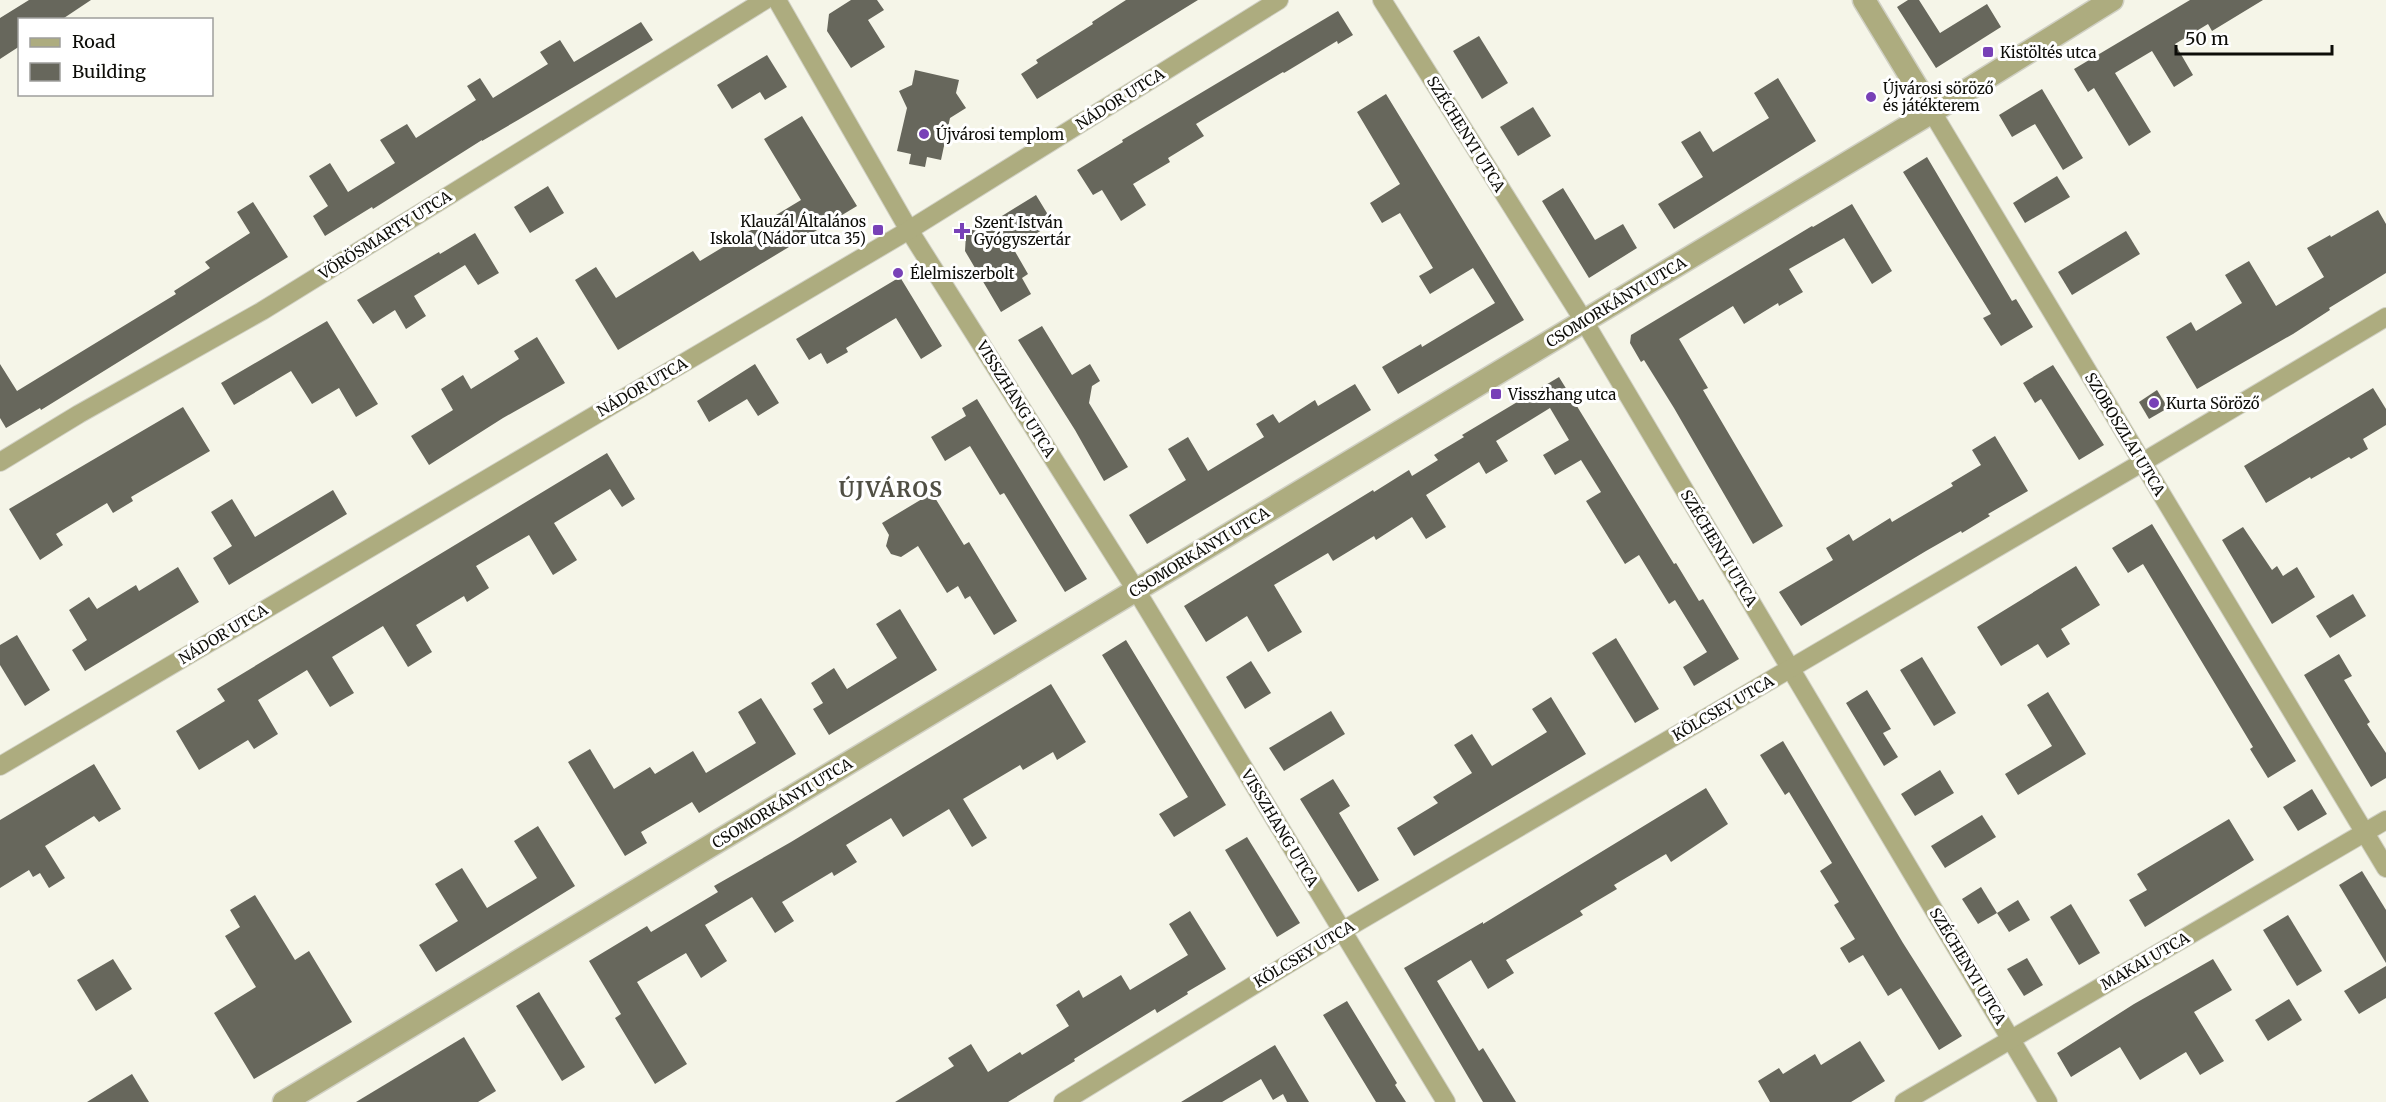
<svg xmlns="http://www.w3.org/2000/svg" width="2386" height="1102" viewBox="0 0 2386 1102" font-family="Merriweather,serif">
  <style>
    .building { fill: #67675c }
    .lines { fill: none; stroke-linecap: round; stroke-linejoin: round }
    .minor-casing { stroke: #d0d0c4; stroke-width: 20 }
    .tertiary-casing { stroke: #d0d0c4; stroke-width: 25 }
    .minor { stroke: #adac7f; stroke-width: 18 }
    .tertiary { stroke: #adac7f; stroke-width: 22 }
    .poi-dot { fill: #7841b7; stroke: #fff; stroke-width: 2 }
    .labels { text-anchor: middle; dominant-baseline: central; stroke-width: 6; stroke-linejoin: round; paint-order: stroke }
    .poi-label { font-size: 15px; fill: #0d0d08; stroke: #fff; text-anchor: start }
    .street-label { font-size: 15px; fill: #0d0d08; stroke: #fff }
    .district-label { font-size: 21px; font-weight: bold; letter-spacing: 1.5px; fill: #504f44; stroke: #fff }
  </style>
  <rect width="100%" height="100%" fill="#f5f5e8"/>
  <g class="building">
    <polygon points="29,0 91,0 61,20 20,20 20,46 0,59 0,18"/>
    <polygon points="851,0 877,0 884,10 868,20 885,47 851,68 827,31 829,14"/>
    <polygon points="1126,0 1198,0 1037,99 1021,74 1038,63 1036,60 1093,24 1092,22"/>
    <polygon points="1908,0 1919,0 1940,33 1987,4 2001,27 1936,68 1897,7"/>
    <polygon points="2190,0 2263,0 2212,31 2208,24 2175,44 2193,75 2174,87 2152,51 2115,73 2151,132 2129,146 2094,88 2088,92 2074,69"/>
    <polygon points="1338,11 1353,35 1338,44 1337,41 1284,73 1283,72 1196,124 1204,136 1168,158 1170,162 1133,184 1146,205 1121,221 1102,190 1093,195 1077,170 1123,142 1122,140"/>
    <polygon points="641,22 653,40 518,120 482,141 482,140 373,209 372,207 325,236 313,216 328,206 309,176 330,163 348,192 395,163 380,140 407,124 416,138 476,100 467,86 480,78 493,98 548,64 540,52 560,40 574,62"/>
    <polygon points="1479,36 1508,83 1482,99 1453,51"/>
    <polygon points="767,55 787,87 765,100 760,92 732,109 717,85"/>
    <polygon points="915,70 959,80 956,93 966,108 950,118 941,160 927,157 925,167 909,164 911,154 897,151 907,108 899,91 912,85"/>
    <polygon points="1778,78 1816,141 1674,229 1658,204 1703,177 1681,142 1700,131 1713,152 1769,118 1754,93"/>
    <polygon points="2042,89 2083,158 2063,170 2035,124 2012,137 1999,115"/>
    <polygon points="1386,94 1524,320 1398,394 1382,367 1421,344 1422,347 1495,303 1473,268 1430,294 1419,276 1433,268 1400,213 1382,223 1370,203 1400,184 1357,112"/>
    <polygon points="1533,107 1551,136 1518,156 1500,127"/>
    <polygon points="802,116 857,206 618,350 575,280 596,267 616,298 693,251 700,261 801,200 764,139"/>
    <polygon points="1927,157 2012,301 2016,299 2033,327 2001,346 1983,318 1991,314 1903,172"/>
    <polygon points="2057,176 2070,197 2025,223 2013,203"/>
    <polygon points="548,186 564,213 530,233 514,207"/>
    <polygon points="1563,188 1595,240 1623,224 1637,248 1589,278 1542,201"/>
    <polygon points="1036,195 1053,223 1013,248 1028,274 1022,278 1031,294 1001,312 965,251 966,234 987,221 989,224"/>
    <polygon points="253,202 288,257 41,410 40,408 6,428 0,418 0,364 17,391 176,294 174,291 210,268 205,262 250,233 237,212"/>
    <polygon points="1852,204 1892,271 1872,284 1844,238 1789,269 1803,292 1779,306 1778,303 1744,324 1733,306 1679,339 1708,388 1703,390 1783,526 1753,544 1674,408 1644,360 1641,362 1630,343 1631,335 1812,226 1813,227"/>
    <polygon points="2378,210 2386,224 2386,273 2329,308 2330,310 2293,334 2197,389 2166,337 2191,322 2196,331 2242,303 2225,275 2249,261 2276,306 2324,277 2307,248 2330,235 2331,237"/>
    <polygon points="2126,231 2140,254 2072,295 2058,272"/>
    <polygon points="475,233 499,273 478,285 465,265 414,296 426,316 406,329 395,310 373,324 357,300 439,252 440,254"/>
    <polygon points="900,277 942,346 921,359 896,318 846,348 848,352 827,364 821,353 809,360 796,339"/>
    <polygon points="327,321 378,404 356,417 339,388 312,404 291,371 234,405 221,383"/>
    <polygon points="1042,326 1072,375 1090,364 1100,381 1092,386 1089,403 1128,467 1104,481 1075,430 1018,340"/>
    <polygon points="537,337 565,383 503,418 429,465 411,436 453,410 441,389 463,375 471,389 519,359 514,351"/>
    <polygon points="755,364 779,403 758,416 747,399 709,422 697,401"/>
    <polygon points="2053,365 2104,445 2079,460 2041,399 2035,403 2023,383"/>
    <polygon points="1559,377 1674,564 1676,563 1699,601 1703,599 1739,659 1694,686 1683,667 1707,652 1675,600 1669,604 1639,555 1625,564 1586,501 1601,492 1581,460 1555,475 1543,455 1569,440 1550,408 1496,441 1508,461 1486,474 1479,462 1426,495 1446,527 1426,539 1412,517 1376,540 1374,536 1333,561 1328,553 1274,585 1302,632 1268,652 1247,616 1206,642 1184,606 1373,490 1374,492 1409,470 1412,476 1438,460 1434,455 1464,437 1462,435"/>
    <polygon points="1355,384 1371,410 1147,544 1129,515 1186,480 1168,449 1188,437 1208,471 1264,437 1256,424 1273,414 1279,423 1315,400 1318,406"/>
    <polygon points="2373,388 2386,409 2386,425 2363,439 2368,449 2351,459 2349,457 2311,479 2310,477 2266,503 2244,466"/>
    <polygon points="2157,390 2168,408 2149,419 2139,402"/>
    <polygon points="977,399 1087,579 1065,592 1004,493 1000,495 970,446 945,461 931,437 966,416 962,408"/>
    <polygon points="183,407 210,451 131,497 133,501 113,513 107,503 56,534 63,545 40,560 9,509"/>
    <polygon points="1995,436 2028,491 1988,514 1990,516 1962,533 1961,531 1926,551 1801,626 1779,592 1833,560 1826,548 1849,534 1853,541 1890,518 1892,522 1953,486 1951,483 1981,465 1972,450"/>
    <polygon points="607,453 635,499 622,507 610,489 554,523 577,560 553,575 529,535 476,566 489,588 467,602 464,596 416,625 432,652 408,667 383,626 332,657 354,693 330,707 307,670 258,700 278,734 254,749 248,740 199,770 176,731 225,701 217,689"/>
    <polygon points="333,490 347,514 229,585 213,558 232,546 211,512 232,499 255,537"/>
    <polygon points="932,493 964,545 969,542 1017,621 994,635 970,596 965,599 958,586 947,593 918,546 901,557 891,554 886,546 889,535 882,523"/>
    <polygon points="2152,524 2296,761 2268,778 2250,749 2253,747 2143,564 2128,573 2112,548"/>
    <polygon points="2243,527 2272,570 2277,566 2283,576 2297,567 2315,597 2272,624 2222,540"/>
    <polygon points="2076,566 2100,605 2061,629 2070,644 2047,658 2038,644 2001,666 1977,627"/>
    <polygon points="178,567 199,602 85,671 72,650 87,640 69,610 89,597 97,609 136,585 139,591"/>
    <polygon points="2353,594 2366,616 2330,638 2316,616"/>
    <polygon points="900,609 937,670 829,735 813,709 823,703 811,683 834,668 847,689 897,658 876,624"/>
    <polygon points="17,635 50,690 25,706 0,665 0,645"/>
    <polygon points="1616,638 1659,709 1635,723 1592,653"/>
    <polygon points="1126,640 1226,805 1174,837 1159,814 1188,797 1102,655"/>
    <polygon points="2339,654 2352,676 2344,680 2370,722 2367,724 2386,753 2386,778 2371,787 2304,675"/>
    <polygon points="1922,657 1956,713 1934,726 1900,670"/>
    <polygon points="1251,661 1271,693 1245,709 1226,677"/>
    <polygon points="1051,684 1086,742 1057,760 1053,752 1023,770 1020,765 963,799 987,838 972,847 949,809 903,837 891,818 846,845 857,862 834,876 832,872 782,902 794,921 775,933 752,897 705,925 727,961 701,978 686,953 637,982 687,1064 655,1084 615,1018 621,1014 589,961 647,926 651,932 718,892 714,886 791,842"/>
    <polygon points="1867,690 1891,729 1883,733 1898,757 1884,766 1846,703"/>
    <polygon points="2048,692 2086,754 2018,795 2005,774 2052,746 2027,705"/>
    <polygon points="1551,697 1586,754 1414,856 1397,828 1438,803 1433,797 1472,773 1454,745 1472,734 1492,766 1547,732 1532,709"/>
    <polygon points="761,698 796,754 699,813 692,802 641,832 647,843 625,856 568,762 590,749 614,789 650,767 655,774 693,751 706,773 756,743 738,712"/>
    <polygon points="1331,711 1345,734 1284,771 1269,748"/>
    <polygon points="1783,741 1903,943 1962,1036 1939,1050 1901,988 1888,996 1863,955 1849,963 1840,948 1855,939 1834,905 1839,902 1820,871 1832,863 1789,792 1785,795 1760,755"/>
    <polygon points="94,764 121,809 99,822 94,816 45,846 65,878 49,888 40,873 33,877 29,870 0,888 0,820"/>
    <polygon points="1940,770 1954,793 1915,816 1901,794"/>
    <polygon points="1333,779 1350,806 1339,813 1379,880 1358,892 1300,799"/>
    <polygon points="1706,788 1728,824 1671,862 1666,854 1614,885 1617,889 1580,911 1583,915 1506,960 1514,973 1488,989 1471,960 1437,981 1479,1051 1483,1048 1516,1102 1483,1102 1404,968 1483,922 1483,924"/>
    <polygon points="2312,789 2327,814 2298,831 2283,807"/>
    <polygon points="1982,815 1996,837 1945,868 1931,846"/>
    <polygon points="2229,819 2254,860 2145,927 2129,900 2147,890 2137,874"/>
    <polygon points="538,826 575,886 436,972 419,945 458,921 435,884 462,868 487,908 537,878 514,841"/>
    <polygon points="1247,837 1300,923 1277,937 1225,850"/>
    <polygon points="2362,871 2386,910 2386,963 2339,885"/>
    <polygon points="1981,887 1997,913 1978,924 1962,899"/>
    <polygon points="255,895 295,960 309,951 352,1022 254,1079 214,1013 256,987 225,936 240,927 230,910"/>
    <polygon points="2018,900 2030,920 2009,932 1997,913"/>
    <polygon points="2071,904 2100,953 2079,965 2050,917"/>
    <polygon points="1190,911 1226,969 1187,992 1188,994 1157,1013 1155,1009 1074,1059 1075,1061 1008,1102 895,1102 954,1066 948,1058 971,1044 988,1072 1020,1052 1022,1055 1069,1026 1056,1005 1079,990 1083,998 1121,975 1130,990 1188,955 1169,924"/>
    <polygon points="2288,915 2322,971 2297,986 2263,930"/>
    <polygon points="2027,958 2043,985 2024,996 2007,969"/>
    <polygon points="113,959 132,989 96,1011 77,980"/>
    <polygon points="2213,959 2232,990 2194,1012 2224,1061 2200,1075 2186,1052 2140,1080 2120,1047 2071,1077 2057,1053 2134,1004"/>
    <polygon points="2386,966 2386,998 2359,1014 2344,991"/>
    <polygon points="539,992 585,1067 562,1081 516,1006"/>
    <polygon points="2289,999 2302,1020 2268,1041 2255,1020"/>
    <polygon points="1347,1001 1397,1083 1395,1085 1406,1102 1376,1102 1323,1015"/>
    <polygon points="464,1037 496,1091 478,1102 356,1102"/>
    <polygon points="1860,1041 1885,1081 1851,1102 1770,1102 1758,1081 1779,1068 1783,1074 1815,1054 1821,1065"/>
    <polygon points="1275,1045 1309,1102 1287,1102 1283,1094 1273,1100 1261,1079 1222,1102 1181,1102"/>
    <polygon points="132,1074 149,1102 87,1102"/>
  </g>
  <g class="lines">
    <defs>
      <g id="minor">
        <polyline points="777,0 909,230 1136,590 1446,1102"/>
        <polyline points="1382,0 1584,321 2048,1102"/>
        <polyline points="1932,112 2386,868"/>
        <polyline points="0,462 79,414 262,311 765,0"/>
        <polyline points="0,766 909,230 1279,0"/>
        <polyline points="1063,1102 1342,931 2143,462 2386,317"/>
        <polyline points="1904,1102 2386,820"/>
      </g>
      <g id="tertiary">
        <polyline points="1864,0 1932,112"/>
        <polyline points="284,1102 1932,112 2112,0"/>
      </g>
    </defs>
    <use href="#minor" class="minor-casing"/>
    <use href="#tertiary" class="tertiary-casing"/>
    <use href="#minor" class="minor"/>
    <use href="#tertiary" class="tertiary"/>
  </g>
  <g class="poi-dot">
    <rect x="1982" y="46" width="12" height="12" rx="3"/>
    <circle cx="1871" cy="97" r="6"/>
    <circle cx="924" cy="134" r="6"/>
    <rect x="872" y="224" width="12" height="12" rx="3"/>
    <path d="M959 222h6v6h6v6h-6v6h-6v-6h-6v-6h6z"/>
    <circle cx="898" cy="273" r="6"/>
    <rect x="1490" y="388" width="12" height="12" rx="3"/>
    <circle cx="2154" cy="403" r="6"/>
  </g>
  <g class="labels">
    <g class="poi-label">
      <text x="2000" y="52">Kistöltés utca</text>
      <text x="1883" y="88">Újvárosi söröző<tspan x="1883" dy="17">és játékterem</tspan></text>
      <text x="936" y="134">Újvárosi templom</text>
      <text x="866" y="221" text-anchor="end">Klauzál Általános<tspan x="866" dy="17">Iskola (Nádor utca 35)</tspan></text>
      <text x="974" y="222">Szent István<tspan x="974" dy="17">Gyógyszertár</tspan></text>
      <text x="910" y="273">Élelmiszerbolt</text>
      <text x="1508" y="394">Visszhang utca</text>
      <text x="2166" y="403">Kurta Söröző</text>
    </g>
    <g class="street-label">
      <text transform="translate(1120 99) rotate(-32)">NÁDOR UTCA</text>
      <text transform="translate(1466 134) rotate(58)">SZÉCHENYI UTCA</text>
      <text transform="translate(385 235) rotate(-32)">VÖRÖSMARTY UTCA</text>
      <text transform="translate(1616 302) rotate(-31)">CSOMORKÁNYI UTCA</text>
      <text transform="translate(642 387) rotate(-30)">NÁDOR UTCA</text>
      <text transform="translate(1016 399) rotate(58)">VISSZHANG UTCA</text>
      <text transform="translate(2125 434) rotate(59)">SZOBOSZLAI UTCA</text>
      <text transform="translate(1719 548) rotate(59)">SZÉCHENYI UTCA</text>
      <text transform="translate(1199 552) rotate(-31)">CSOMORKÁNYI UTCA</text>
      <text transform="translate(223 634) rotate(-31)">NÁDOR UTCA</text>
      <text transform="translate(1723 708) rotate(-30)">KÖLCSEY UTCA</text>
      <text transform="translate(782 803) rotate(-31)">CSOMORKÁNYI UTCA</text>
      <text transform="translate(1280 828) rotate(59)">VISSZHANG UTCA</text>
      <text transform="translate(1304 954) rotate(-31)">KÖLCSEY UTCA</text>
      <text transform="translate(2145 961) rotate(-30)">MAKAI UTCA</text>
      <text transform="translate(1968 966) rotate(59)">SZÉCHENYI UTCA</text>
    </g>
    <g class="district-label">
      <text x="891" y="489">ÚJVÁROS</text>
    </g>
  </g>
  <rect x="18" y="18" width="195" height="78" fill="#ffffff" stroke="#9e9e9c" stroke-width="1.5"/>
  <rect x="30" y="38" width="30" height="9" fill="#adac7f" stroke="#9e9e9c" stroke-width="1.5"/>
  <text x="72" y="48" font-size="18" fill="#0d0d08">Road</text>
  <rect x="30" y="63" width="30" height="18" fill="#67675c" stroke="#9e9e9c" stroke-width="1.5"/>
  <text x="72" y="78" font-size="18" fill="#0d0d08">Building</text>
  <path d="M2176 45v9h156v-9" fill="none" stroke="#0d0d08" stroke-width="3"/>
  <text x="2185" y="45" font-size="18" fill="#0d0d08" stroke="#ffffff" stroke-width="4.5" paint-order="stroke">50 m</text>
</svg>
